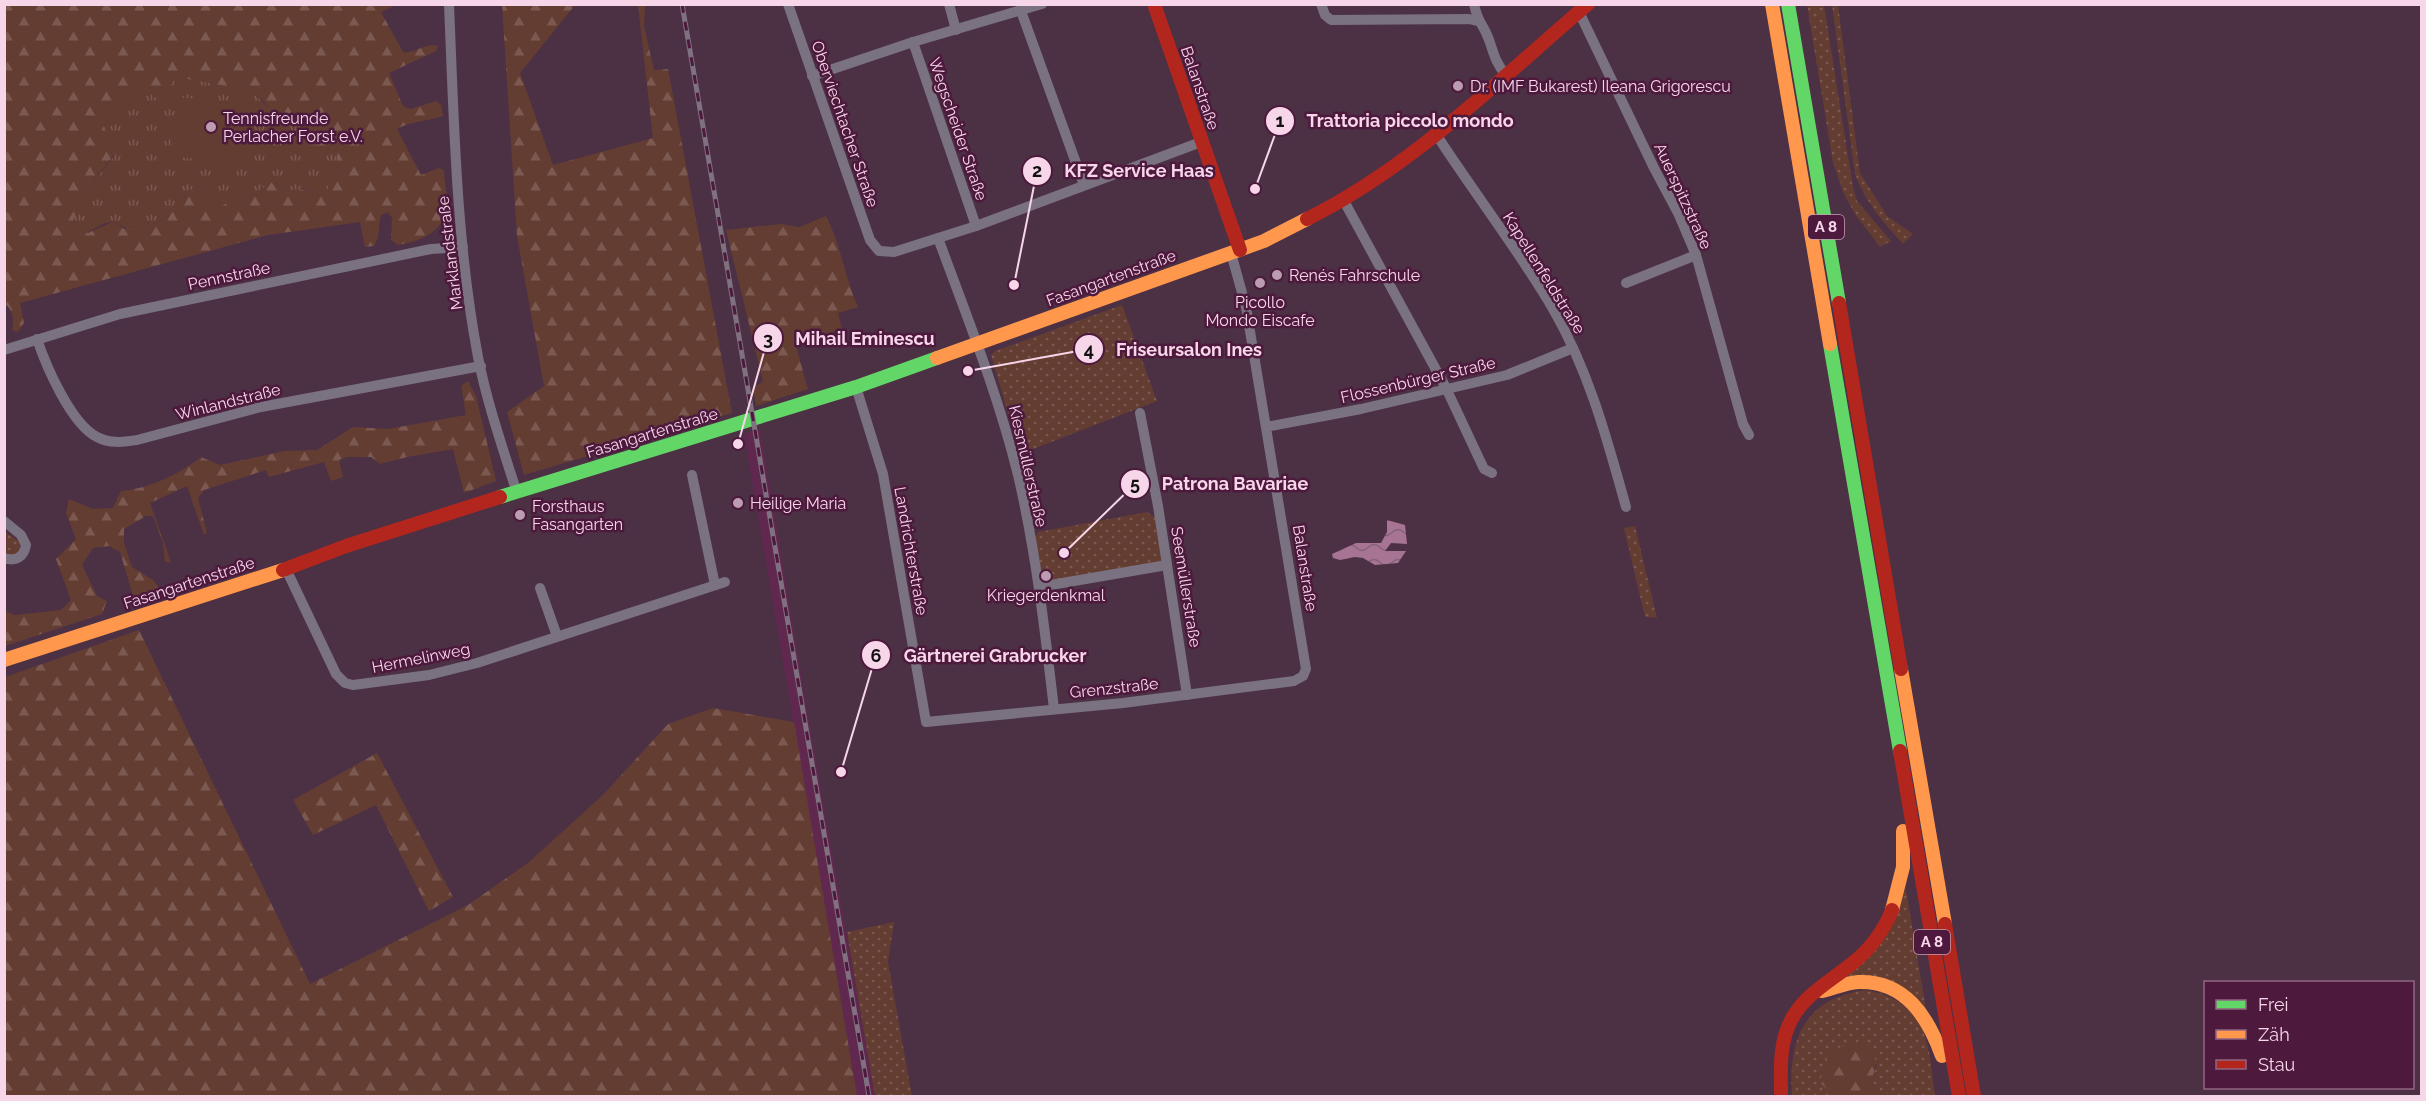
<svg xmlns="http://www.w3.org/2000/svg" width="2426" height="1101" viewBox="0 0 2426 1101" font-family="Raleway,sans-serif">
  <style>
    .built { fill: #61284f }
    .grass { fill: url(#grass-dots) }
    .forest { fill: url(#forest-firs); fill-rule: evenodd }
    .park { fill: url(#park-tufts) }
    .pitch { fill: #643d32 }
    .water { fill: url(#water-waves) }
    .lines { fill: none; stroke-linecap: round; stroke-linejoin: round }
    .street { stroke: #7a7280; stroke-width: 10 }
    .fast { stroke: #63d668; stroke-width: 14 }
    .slow { stroke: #ff974d; stroke-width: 14 }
    .jam { stroke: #b3261e; stroke-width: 14 }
    .rail-casing { stroke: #7f7180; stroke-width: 5 }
    .rail { stroke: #4d193d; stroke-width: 3; stroke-dasharray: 9; stroke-linecap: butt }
    .poi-dot { fill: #bc9cb0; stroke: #4d193d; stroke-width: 2 }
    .labels { text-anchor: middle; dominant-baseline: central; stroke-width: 5; stroke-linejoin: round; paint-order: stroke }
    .shield { fill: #4d193d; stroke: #c59db6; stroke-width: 1.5 }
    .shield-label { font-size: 15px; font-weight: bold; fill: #f8d6ea }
    .poi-label { font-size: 16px; fill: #f8d6ea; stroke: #4d193d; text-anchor: start }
    .street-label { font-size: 16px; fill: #f8d6ea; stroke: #4d193d }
    .leader { fill: none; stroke: #f8d6ea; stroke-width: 2 }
    .callout-dot { fill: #f8d6ea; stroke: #4d193d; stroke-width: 2 }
    .mark-label { font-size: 18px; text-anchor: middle; font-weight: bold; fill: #111 }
    .callout-label { font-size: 18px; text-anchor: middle; font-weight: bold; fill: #f8d6ea; stroke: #4d193d; stroke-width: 5; stroke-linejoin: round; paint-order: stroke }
  </style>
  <defs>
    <pattern id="grass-dots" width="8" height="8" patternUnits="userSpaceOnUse" patternTransform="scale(1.5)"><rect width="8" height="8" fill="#643d32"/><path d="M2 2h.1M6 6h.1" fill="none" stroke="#7b5850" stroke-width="1.8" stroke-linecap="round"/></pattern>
    <pattern id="forest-firs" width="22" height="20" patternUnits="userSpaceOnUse" patternTransform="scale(1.5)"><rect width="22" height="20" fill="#643d32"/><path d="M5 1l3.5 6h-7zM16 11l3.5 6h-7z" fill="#7b5850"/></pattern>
    <pattern id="park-tufts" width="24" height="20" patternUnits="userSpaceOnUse" patternTransform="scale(1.5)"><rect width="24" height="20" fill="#643d32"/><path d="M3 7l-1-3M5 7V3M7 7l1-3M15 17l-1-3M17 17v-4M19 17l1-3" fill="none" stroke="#7b5850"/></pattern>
    <pattern id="water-waves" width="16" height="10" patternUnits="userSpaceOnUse" patternTransform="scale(1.5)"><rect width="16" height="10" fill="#a77494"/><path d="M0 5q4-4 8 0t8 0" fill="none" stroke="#866279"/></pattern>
  </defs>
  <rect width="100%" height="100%" fill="#4c3044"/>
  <polygon class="built" points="760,429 810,726 875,1096 857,1096 744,434"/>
  <g class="grass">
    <polygon points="1807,5 1824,5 1853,188 1857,201 1891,241 1880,247 1855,214 1843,192 1833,162"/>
    <path d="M1832 5H1838L1860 173 1887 216 1913 234 1903 244C1882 221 1866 203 1855 174Z"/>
    <polygon points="1122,305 1157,401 1020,454 991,355 995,351"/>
    <polygon points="1147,512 1156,518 1163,556 1159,563 1048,582 1043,581 1035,538 1038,532"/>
    <polygon points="1635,526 1657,618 1645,617 1624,528"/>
    <polygon points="4,531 20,542 20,550 15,555 5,553"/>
    <polygon points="1906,889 1926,1010 1841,977"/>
    <polygon points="894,922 888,962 912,1096 875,1096 847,932"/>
    <path d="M1864 990C1887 992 1915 1007 1923 1031 1931 1051 1932 1075 1935 1096H1896L1895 1094H1881L1871 1082 1877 1064 1820 1083 1835 1096H1792C1788 1040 1803 1000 1864 990Z"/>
  </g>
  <g class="forest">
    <path d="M5 5H396L381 12 403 52C415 54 426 42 438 46L436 51 389 73 403 106 411 109 436 101 441 105 443 116C427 121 412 121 397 129L421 175 439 168 444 170C444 179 446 189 447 198 448 230 425 240 398 245L391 240 392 218 388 212 381 215C378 226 380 237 374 246L365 247 360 222 268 235 20 303 24 323 18 332 12 330C14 320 14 311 5 304ZM182 78 261 98 269 109 284 114 317 148 338 151 335 166 337 177 313 193C298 186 290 192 272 182L249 197 243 193C219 206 217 206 197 187L185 192 184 206C173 209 172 214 163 219 150 225 139 228 124 229L114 221 88 233 73 223 84 195 156 98H165Z"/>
    <polygon points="502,5 575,5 520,73 553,165 653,138 638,5 645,5 644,26 654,70 668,69 732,413 524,475 507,412 544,386 517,236"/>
    <path d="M826 216C841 245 845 278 858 307L838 313 842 329 795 343 808 389 756 406 753 388 763 381 726 230 781 224 799 227Z"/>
    <path d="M468 381 476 396 496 481 464 493 453 449 407 457 380 464 371 457H347L339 460 343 477 331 481 324 462 269 477 266 470 204 490 198 498 207 533 204 535 187 486 150 503 171 562H165L163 543 153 516H146L124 529V543L132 567 153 580 163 592 135 602 120 552 109 546 93 548 82 565 97 596 107 601 102 614 5 646V611L15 615 61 610 71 600 56 559 76 539 66 513 69 499 93 509 113 508 121 491C148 489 180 474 201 457L220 465 285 451 317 450 353 427 388 429 466 415 461 386Z"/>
    <polygon points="139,630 310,984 468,905 528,863 603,795 668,724 713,708 794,722 857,1096 5,1096 5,677"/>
    <polygon points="377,753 453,897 429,911 376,805 313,835 293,800"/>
    <path d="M1848 1042 1858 1049 1866 1043C1878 1057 1877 1065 1871 1082L1881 1094H1895L1896 1096H1835L1820 1083 1826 1056Z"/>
  </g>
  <path class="park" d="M182 78 253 91 269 109 284 114 315 120 314 138 317 148 338 151 335 166 337 177 325 192 313 193 304 189 291 190 272 182 249 197 243 193 217 209 197 187 185 192 184 206C173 209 172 214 163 219 153 224 141 228 130 231L114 221 103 224 81 236 76 234 72 223 84 195 114 156 103 123C115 99 121 97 146 90L156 98H165L170 90V85L175 79Z"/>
  <polygon class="pitch" points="178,97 251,105 244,164 171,156"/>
  <polygon class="water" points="1387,520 1405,525 1407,544 1391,543 1385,551 1406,551 1398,563 1375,565 1363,558 1355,557 1340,560 1333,558 1332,554 1356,543 1381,543 1387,532"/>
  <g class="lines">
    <g class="street">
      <path d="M449 4C454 122 456 241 478 357 487 403 503 449 517 493"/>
      <polyline points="788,4 870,240 879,251 894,252 976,226 1201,142"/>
      <polyline points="949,4 956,30"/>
      <polyline points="1321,4 1325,15 1331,20 1469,19 1477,21"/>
      <path d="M1474 4C1476 14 1478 19 1483 27 1493 43 1491 58 1506 75"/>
      <polyline points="1021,11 1084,185"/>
      <polyline points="1579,12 1654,168 1679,215 1696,255 1743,424 1749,435"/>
      <polyline points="913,42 976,226"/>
      <polyline points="812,76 913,42 1042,4"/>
      <path d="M1436 134C1474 193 1518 249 1553 309 1589 371 1607 439 1626 507"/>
      <polyline points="1344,201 1446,388 1484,469 1492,473"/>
      <path d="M938 238C967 317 998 394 1018 475 1036 552 1045 631 1054 709"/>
      <polyline points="1626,283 1696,255"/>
      <path d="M37 339C46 366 71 424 97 437 110 444 123 442 137 440L261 407 481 366"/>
      <polyline points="4,350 120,314 431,249 463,247"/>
      <polyline points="856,387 883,474 926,722 1123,703 1294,681 1303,676 1306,669 1246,307 1231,253"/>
      <polyline points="1140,413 1158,506 1187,695"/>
      <polyline points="1266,427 1361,409 1507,375 1573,348"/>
      <polyline points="692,475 715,585"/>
      <path d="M4 521 21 535 26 545C24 557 16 562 4 558"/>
      <polyline points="286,569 336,674 345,683 353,685 429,675 477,663 725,582"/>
      <polyline points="1039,587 1167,565"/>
      <polyline points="540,588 557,636"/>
    </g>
    <g class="fast">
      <polyline points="1788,4 1839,303"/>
      <polyline points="1830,344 1900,751"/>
      <polyline points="500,497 856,387 937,358"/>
    </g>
    <g class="slow">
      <polyline points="1772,4 1830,344"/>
      <polyline points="937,358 1264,241 1307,219"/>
      <polyline points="4,660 283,570"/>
      <polyline points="1901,669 1945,924"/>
      <polyline points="1892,910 1903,867 1903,831"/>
      <path d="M1822 991C1834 988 1846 983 1858 982 1905 980 1928 1017 1942 1056"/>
    </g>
    <g class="jam">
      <polyline points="1154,4 1240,250"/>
      <path d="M1307 219C1412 167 1499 80 1588 4"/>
      <polyline points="1839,303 1901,669"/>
      <polyline points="283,570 346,546 500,497"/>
      <polyline points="1900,751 1959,1096"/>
      <polyline points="1945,924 1974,1096"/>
      <path d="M1781 1096C1781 1073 1779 1049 1788 1027 1800 996 1830 982 1854 962 1871 948 1884 930 1892 910"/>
    </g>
    <defs>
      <polyline id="rail" points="682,4 869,1096"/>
    </defs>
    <use href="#rail" class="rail-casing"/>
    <use href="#rail" class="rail"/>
  </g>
  <g class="poi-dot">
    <circle cx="1458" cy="86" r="6"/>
    <circle cx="211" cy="127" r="6"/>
    <circle cx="1277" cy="275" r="6"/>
    <circle cx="1260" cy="283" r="6"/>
    <circle cx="738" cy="503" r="6"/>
    <circle cx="520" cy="515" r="6"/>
    <circle cx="1046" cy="576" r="6"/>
  </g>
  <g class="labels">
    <g class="shield">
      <rect x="1808" y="215" width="36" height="24" rx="4.5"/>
      <rect x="1914" y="930" width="36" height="24" rx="4.5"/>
    </g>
    <g class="shield-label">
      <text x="1826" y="227">A 8</text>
      <text x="1932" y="942">A 8</text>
    </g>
    <g class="poi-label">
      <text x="1470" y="86">Dr. (IMF Bukarest) Ileana Grigorescu</text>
      <text x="223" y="118">Tennisfreunde<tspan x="223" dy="18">Perlacher Forst e.V.</tspan></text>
      <text x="1289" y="275">Renés Fahrschule</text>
      <text x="1260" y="302" text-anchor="middle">Picollo<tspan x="1260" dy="18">Mondo Eiscafe</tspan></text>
      <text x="750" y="503">Heilige Maria</text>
      <text x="532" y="506">Forsthaus<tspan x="532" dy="18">Fasangarten</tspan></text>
      <text x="1046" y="595" text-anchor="middle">Kriegerdenkmal</text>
    </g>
    <g class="street-label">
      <text transform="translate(1200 88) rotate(71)">Balanstraße</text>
      <text transform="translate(845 124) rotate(71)">Oberviechtacher Straße</text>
      <text transform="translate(958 129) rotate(71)">Wegscheider Straße</text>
      <text transform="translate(1683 196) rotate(65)">Auerspitzstraße</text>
      <text transform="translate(450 253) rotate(-97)">Marklandstraße</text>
      <text transform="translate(1544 273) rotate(58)">Kapellenfeldstraße</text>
      <text transform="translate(229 276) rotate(-12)">Pennstraße</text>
      <text transform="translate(1111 278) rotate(-20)">Fasangartenstraße</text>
      <text transform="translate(1418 380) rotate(-13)">Flossenbürger Straße</text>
      <text transform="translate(228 402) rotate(-14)">Winlandstraße</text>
      <text transform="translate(652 433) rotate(-17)">Fasangartenstraße</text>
      <text transform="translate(1028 466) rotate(77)">Kiesmüllerstraße</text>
      <text transform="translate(911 551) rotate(80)">Landrichterstraße</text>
      <text transform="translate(1305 568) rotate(81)">Balanstraße</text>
      <text transform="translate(189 583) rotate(-18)">Fasangartenstraße</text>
      <text transform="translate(1186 587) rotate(81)">Seemüllerstraße</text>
      <text transform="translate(421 658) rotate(-11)">Hermelinweg</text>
      <text transform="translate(1114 688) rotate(-6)">Grenzstraße</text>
    </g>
  </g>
  <path class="leader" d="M1255 189L1280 121M1014 285L1037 171M738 444L768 338M968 371L1089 349M1064 553L1135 484M841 772L876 655"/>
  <g class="callout-dot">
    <circle cx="1255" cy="189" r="6"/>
    <circle cx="1014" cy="285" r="6"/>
    <circle cx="738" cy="444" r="6"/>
    <circle cx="968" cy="371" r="6"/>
    <circle cx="1064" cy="553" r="6"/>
    <circle cx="841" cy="772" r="6"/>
    <circle cx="1280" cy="121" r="15"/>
    <circle cx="1037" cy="171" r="15"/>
    <circle cx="768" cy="338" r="15"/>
    <circle cx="1089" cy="349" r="15"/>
    <circle cx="1135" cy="484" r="15"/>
    <circle cx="876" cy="655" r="15"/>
  </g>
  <g class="mark-label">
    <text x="1280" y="127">1</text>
    <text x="1037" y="177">2</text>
    <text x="768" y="345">3</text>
    <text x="1089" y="356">4</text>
    <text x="1135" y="490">5</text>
    <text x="876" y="662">6</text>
  </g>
  <g class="callout-label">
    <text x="1410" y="127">Trattoria piccolo mondo</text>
    <text x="1139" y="177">KFZ Service Haas</text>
    <text x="865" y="345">Mihail Eminescu</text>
    <text x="1189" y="356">Friseursalon Ines</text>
    <text x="1235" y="490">Patrona Bavariae</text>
    <text x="995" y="662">Gärtnerei Grabrucker</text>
  </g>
  <rect width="2426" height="1101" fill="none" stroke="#f8d6ea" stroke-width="12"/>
  <rect x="2204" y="981" width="210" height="108" fill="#4d193d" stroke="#916582" stroke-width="1.5"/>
  <rect x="2216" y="1000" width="30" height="9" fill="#63d668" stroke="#916582" stroke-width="1.5"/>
  <text x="2258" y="1011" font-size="18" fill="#f8d6ea">Frei</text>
  <rect x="2216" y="1030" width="30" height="9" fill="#ff974d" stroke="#916582" stroke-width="1.5"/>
  <text x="2258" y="1041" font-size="18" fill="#f8d6ea">Zäh</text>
  <rect x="2216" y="1060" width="30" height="9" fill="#b3261e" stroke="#916582" stroke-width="1.5"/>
  <text x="2258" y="1071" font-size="18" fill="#f8d6ea">Stau</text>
</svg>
